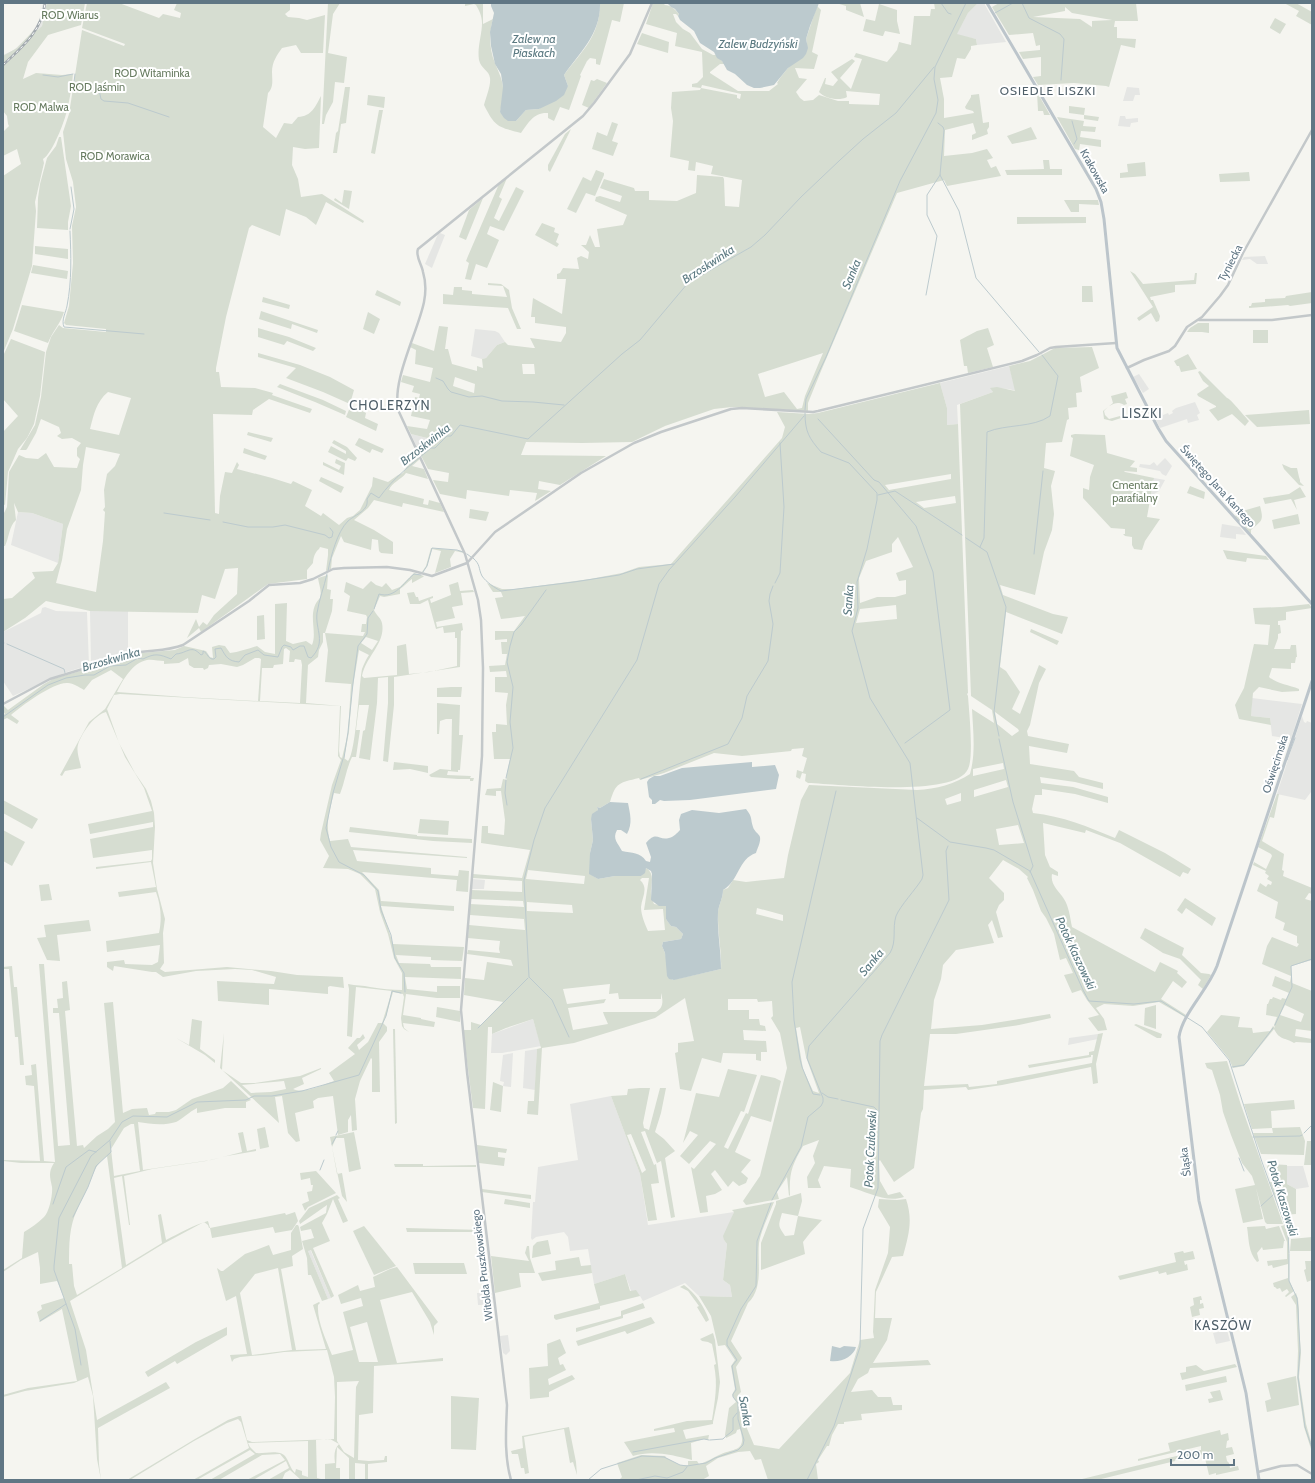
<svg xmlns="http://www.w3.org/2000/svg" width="1315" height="1483" viewBox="0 0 1315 1483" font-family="Cabin,sans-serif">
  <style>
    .built { fill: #e5e6e4 }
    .green { fill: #d6ddd1; fill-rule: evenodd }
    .water { fill: #bccace }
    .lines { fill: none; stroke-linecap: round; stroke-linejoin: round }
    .stream { stroke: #bccace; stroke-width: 1 }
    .minor { stroke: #c3c8ca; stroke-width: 2.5 }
    .major { stroke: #bcc5cb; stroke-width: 3 }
    .rail-casing { stroke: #a3aaaf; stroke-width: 2.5 }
    .rail { stroke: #fff; stroke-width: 1; stroke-dasharray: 3; stroke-linecap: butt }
    .labels { text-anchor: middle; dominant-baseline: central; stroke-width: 4; stroke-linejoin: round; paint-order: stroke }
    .park-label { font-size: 11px; fill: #677b60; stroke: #fff }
    .street-label { font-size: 11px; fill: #607684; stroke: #fff }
    .water-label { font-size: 12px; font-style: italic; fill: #5c7a82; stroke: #fff }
    .neighbourhood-label { font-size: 12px; letter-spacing: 1px; fill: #4f5f69; stroke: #fff }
    .quarter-label { font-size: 13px; letter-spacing: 1px; fill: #4f5f69; stroke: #fff }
  </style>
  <rect width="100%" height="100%" fill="#f5f5f0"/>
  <g class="built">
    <polygon points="43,3 47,3 47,10 42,26 38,34 3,60 3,55 14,50 29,36 34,29 39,21"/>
    <polygon points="978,3 985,3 985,5 1006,42 977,45 976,39 956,35 968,13"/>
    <polygon points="1127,87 1139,88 1140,95 1135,95 1133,101 1123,101"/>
    <polygon points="1120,116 1125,116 1126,119 1138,118 1138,122 1131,123 1130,127 1118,126"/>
    <polygon points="440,233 445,235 432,268 425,264 438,234"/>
    <polygon points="1265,256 1268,264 1257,264 1250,259 1242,260 1244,257"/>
    <polygon points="475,329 495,331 499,333 505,342 497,345 486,358 482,359 471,356"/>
    <polygon points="1009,366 1016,391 1009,389 991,388 993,392 957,405 958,424 947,425 947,408 940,383"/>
    <polygon points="1139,374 1149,389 1143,393 1133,377"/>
    <polygon points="1195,402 1200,413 1197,415 1199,420 1188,423 1187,419 1160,428 1154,416 1162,412 1163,415 1168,413 1169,415 1173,413 1172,411 1176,408"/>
    <polygon points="411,434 427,438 428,444 416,446"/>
    <polygon points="1165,458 1172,466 1166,476 1162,474 1160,471 1139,467 1140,464 1150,465 1154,462 1157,466"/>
    <polygon points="1154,478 1165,480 1159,491 1151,496"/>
    <polygon points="18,512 32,513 63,524 58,563 11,545"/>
    <polygon points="1222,524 1240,527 1246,535 1236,534 1236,539 1220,537"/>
    <polygon points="45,607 56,611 87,612 89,665 64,673 13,696 3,681 3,632 41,613 42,608"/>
    <polygon points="90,611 128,611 128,652 91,663"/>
    <polygon points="1252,698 1302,704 1291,739 1272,736 1270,718 1251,716"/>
    <polygon points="1302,716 1304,722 1306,723 1307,721 1312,723 1311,792 1305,800 1277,794"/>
    <polygon points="472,879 485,880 484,889 471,889"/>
    <polygon points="533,1019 541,1046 502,1053 491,1053 492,1034"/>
    <polygon points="1098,1034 1098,1039 1068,1045 1069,1038"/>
    <polygon points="537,1049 535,1090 523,1088 525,1051"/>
    <polygon points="513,1053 511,1087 503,1086 504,1082 500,1081 503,1055"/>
    <polygon points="611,1096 640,1174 648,1225 734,1212 724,1240 727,1244 723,1280 730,1285 732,1297 699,1296 685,1283 643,1301 640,1296 631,1291 625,1274 594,1284 588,1249 570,1251 568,1237 564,1232 536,1237 532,1240 531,1238 533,1202 535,1202 538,1167 578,1160 570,1104"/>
    <polygon points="1287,1166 1303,1166 1309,1187 1296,1189 1287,1184"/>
    <polygon points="310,1249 331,1298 328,1299 308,1251"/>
    <polygon points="477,1293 492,1293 493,1305 478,1305"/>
    <polygon points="1227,1330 1230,1341 1216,1344 1213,1333"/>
    <polygon points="508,1335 510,1351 506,1355 503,1353 500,1336"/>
  </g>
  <g class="green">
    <path d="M47 3H85L81 25 48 35 28 62 23 79 36 73 62 75 73 74C72 86 70 98 67 110 65 121 52 154 43 159L44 163 35 202 36 211 32 266 13 329 3 353V176L21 164 17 149 3 156V132L9 126 8 124 7 116 3 111V56L17 48 35 29 38 30 42 26Z"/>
    <path d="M87 3H119L159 18 163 14 180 18 181 13 174 10 177 3H290V10L285 14 288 17 299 18 307 20 325 15 323 53H301L296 45 282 48C277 55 272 62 272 72 272 79 274 87 268 93L263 127 276 138 284 123 292 124 298 117C312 116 315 107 321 96L319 148 305 149 293 147 292 165 298 179 301 197 322 194 364 221 363 223 326 202 316 225 306 217 286 209 280 236 252 225 249 228 226 317 216 368V372H219L221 387 255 388 273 393 272 395 312 409 310 413 269 399 253 410 252 415 213 414 215 513 219 514 220 496 225 472 232 473 237 462 239 465 237 469 272 478 291 484 293 481 312 490 305 506 321 516 323 513 339 525 347 518 353 516 360 510 372 486 373 477 388 482 398 475 403 473 408 464 418 455 420 459 412 466 424 469 428 479 406 473C401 480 392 482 389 490L424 499 423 504 428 505 429 500 440 503 444 512 403 503 402 507 374 500 368 508 354 520 374 530 393 542V554L381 553 379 551 378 540 372 539 371 550 344 542 341 536 332 558 331 569 326 571 328 555V549L320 547 319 549C315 552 313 558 313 563L307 570V579L268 584 201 632 199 628 187 638 196 619 199 627 203 622 207 625 214 615 237 594 238 568 225 569 215 599 202 595 198 613 90 611 46 601 25 618 3 632V599L12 598 35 578 32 572 53 571 58 563 63 524 32 513 18 512 14 503 16 520C9 526 9 538 5 546H3V515L7 507 9 472 19 455 26 458 38 459 46 453 54 467 77 468 80 459 77 456V448L81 443 72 438 62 439 57 436 61 433 59 427 41 419 36 433 27 449 26 450H20L35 425 41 397 46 352 51 337 59 325 63 328 106 332V329L66 325 64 323 69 306 73 263 72 226 76 207 73 182 66 159 63 132 69 114 82 30 124 46 125 44 82 28ZM108 392 131 398 119 435 90 429C94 414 96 402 108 392ZM86 447 120 454 115 466 107 474 104 490 105 507 103 510 105 512 103 541 96 592 56 583 62 560 67 529 81 490 83 465Z"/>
    <polygon points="328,3 340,3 333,14 328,53 347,57 344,83 335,82 333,102 326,115 324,124 322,124"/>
    <path d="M465 3H483V24L493 19C489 33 489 49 495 63 498 71 502 78 503 87 504 95 502 104 500 112L516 121 526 110 539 109 568 86 564 75C582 51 600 36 600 3H624L620 22 612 20 600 65 596 64V59L590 58 587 61 580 75 581 76 569 110 560 107 554 121 548 118V113C534 112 528 123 521 133 498 127 495 127 484 105 486 97 491 86 490 78 489 70 481 69 479 60 477 47 482 35 482 23 482 16 479 10 476 5L474 4 465 6Z"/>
    <path d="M653 3H663L665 5C670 5 675 9 679 14L678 16 676 14H673L676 22 683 29 690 33 702 49 713 55H716L725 64H720L710 72V73L738 91H769L778 84 777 83 780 78 807 44 806 39 817 6 821 10 812 52 818 55 814 69 795 68 799 78 807 79 796 92 800 98 804 101 813 100 819 95 838 101H849V104L879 105 880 94 846 91 847 97C840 101 825 99 819 92L825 78H826L825 84 833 86 838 80 831 72 852 59 855 61 840 78 851 89 862 59 854 57 856 53 887 62 897 50 899 42 911 45 914 16H930L931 9H935L934 3H978L968 13 957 34 976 39 977 45 971 46V49L965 59 957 58 952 77 940 78 944 99V118L974 113 973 111 966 109 965 107 971 97V95L979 94 983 123 989 122V127L987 130 988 134 972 140V135L976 133 973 123 945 130 944 156 972 153 987 149 993 158 987 160 991 168 996 166 1001 176 947 186 944 180 897 193 821 371 808 403V411L732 407 714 409 665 426 632 442 582 443 526 442 521 455 606 456 560 485 539 481 538 489 551 491 535 501 537 493 510 490 509 496 467 490 466 499 440 494 433 480 448 482 449 473 428 469 416 446 428 444 427 438 411 434 407 426 427 429 430 420 411 416 415 397 419 398 420 394 412 392 414 386 401 382 403 375 430 382 433 368 415 364 416 350 410 347 412 343 434 351 439 326 448 327 445 349H448L452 364 477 371V366L483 368 482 359 486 358 497 345 505 342 508 345 533 348H535L530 338 561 342 566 333V327L535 323V317H531L533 298 562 314 566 279H557V274L560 273 563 268 579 269 577 258 581 256 588 259 589 252 581 245H586L590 235 595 247H600L597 229 623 225 627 215 595 201 596 197 600 196 620 202 622 196 600 188 604 179 634 188 635 191H649V200L677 201 696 193 697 175 723 177 724 179 725 206 739 207 742 180 711 174 713 166 696 162 695 171 688 170 689 161 670 157 673 121 671 108 672 92 700 90 701 88 692 87V84L697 83 703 77 702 52 675 46 677 33 646 24ZM702 85 741 94 740 99 737 98V95L701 88ZM823 353 805 396 802 408 797 409 784 392 765 397 758 374ZM522 364H534L535 374H523ZM455 377 475 384 474 393 453 386Z"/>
    <polygon points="836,3 860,3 864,17 846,10 846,6"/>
    <path d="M999 3 1008 4 1010 3H1136L1138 21H1115L1114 27H1117V38L1136 39 1135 48 1121 45 1109 87 1106 86 1074 83 1038 85 1033 77 1041 76V57L1023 59 1019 52 1040 50V45L1036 46 1033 33 1009 35 992 7ZM1065 7 1072 13 1112 20 1092 21V27L1080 19 1033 17 1065 11Z"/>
    <polygon points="1284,3 1296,3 1312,12 1312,25 1296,16 1299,11"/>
    <polygon points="879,4 897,10 897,21 900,34 885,31 883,36 882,36 863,31 866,19 875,21"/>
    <polygon points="1275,18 1286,24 1280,34 1270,28 1270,27"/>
    <polygon points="642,33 669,42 668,53 637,44"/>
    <polygon points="597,79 607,83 589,108 582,105 591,80 594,81"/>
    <polygon points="345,87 350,87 346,123 341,124 337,153 333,153 336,133 338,131"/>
    <polygon points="1037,92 1050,115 1044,115 1043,111 1038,111"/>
    <polygon points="368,95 385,97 384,108 367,105"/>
    <polygon points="1069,106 1085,108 1084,115 1099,117 1098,121 1084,119 1084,115 1069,113"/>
    <polygon points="379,110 383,110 375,154 371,153"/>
    <polygon points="1057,117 1084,121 1083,126 1096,127 1095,132 1081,131 1080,137 1101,140 1101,147 1080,144 1079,150 1075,149"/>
    <polygon points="612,122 618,124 612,141 618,143 613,156 592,149 597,132 607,136"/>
    <polygon points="1031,127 1037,139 1012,144 1007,136"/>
    <polygon points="571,129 550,172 548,170 548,165 565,134"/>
    <polygon points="59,137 61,137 71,206 68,222 68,230 37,228 38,198 40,184 47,158 56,146"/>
    <polygon points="1043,160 1049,160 1050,169 1062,169 1062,175 1007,175 1005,170 1044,169"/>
    <polygon points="1145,162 1146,176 1120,178 1120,173 1128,172 1127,164"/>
    <polygon points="596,170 604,173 604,175 595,196 586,193 576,213 567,209 583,177 591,181"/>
    <polygon points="1249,172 1250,181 1220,182 1219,174"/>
    <polygon points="507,178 499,197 502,199 494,218 499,221 516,187 524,191 504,231 490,226 487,234 499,240 487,268 476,264 471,280 465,279 469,263 466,261 468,256 499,184"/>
    <polygon points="344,190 352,191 349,209 334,200 335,198 342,203"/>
    <polygon points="483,198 466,240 459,237 469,210"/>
    <polygon points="1064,200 1098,200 1099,205 1079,204 1079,212 1071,212"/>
    <polygon points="1017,217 1086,217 1086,223 1017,224"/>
    <polygon points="542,223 555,228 554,232 559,234 556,242 559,244 557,247 535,235"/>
    <polygon points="35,246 68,249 68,259 35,254"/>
    <polygon points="33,265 68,271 67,279 31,273"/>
    <polygon points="1130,271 1135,274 1143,284 1194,280 1195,273 1197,273 1196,284 1175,285 1175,292 1150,297 1151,300 1153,300 1160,316 1159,321 1156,322 1151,313 1139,321 1137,318 1153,307"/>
    <polygon points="488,283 501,284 509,290 512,308 521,329 517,329 508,308 443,304 443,294 453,295 454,287 462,287 462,290 472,291 472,294 507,297 503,286 488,285"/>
    <polygon points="1082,286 1092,286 1093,302 1082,302"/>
    <polygon points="377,290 401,302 400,306 375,295"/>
    <polygon points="1312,292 1312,303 1290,306 1288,305 1249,308 1249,306 1251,306 1252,303 1265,302 1265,299 1285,298 1286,296"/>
    <polygon points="263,297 290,305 289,309 262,302"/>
    <path d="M22 305 64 312C61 323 52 332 48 343L14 331Z"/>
    <polygon points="261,311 318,330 317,333 292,324 291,329 259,319"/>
    <polygon points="368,312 380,319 374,334 363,329"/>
    <polygon points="1198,323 1209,323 1209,333 1202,332 1187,332 1190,328"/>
    <polygon points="258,328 289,337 316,348 313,351 287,341 284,345 258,337"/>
    <polygon points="988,328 994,345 987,348 993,367 968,373 967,366 964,366 960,340 977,331"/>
    <rect x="1253" y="330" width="15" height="13"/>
    <polygon points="11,339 45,352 40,396 34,424 27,438 18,449 8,472 5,505 3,504 3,432 18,416 3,399 3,356"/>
    <path d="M1092 347 1099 368 1080 377 1082 392 1076 393 1077 407 1068 408 1069 419 1067 420 1062 442 1046 443 1044 468 1055 471 1051 486 1054 514 1052 530 1044 552 1035 595 1000 585 1003 595 1053 614 1068 617 1062 634 1006 612 1000 667 1006 671 1020 692 1012 709 1020 714 1039 665 1046 669 1039 683 1030 725 1027 731 1028 736 1069 744 1067 753 1029 746 1030 764 1074 771 1079 777 1103 783V789L1075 782 1040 777 1041 783 1073 787 1108 797V803L1075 794 1042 789V795H1035L1032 809 1033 813C1062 816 1089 827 1115 838L1119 830 1165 853 1191 869 1188 874 1183 872 1180 877 1120 843 1086 830 1085 833 1043 823 1045 855 1050 867 1058 872V876L1052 874C1050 885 1059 891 1064 899 1069 907 1070 917 1072 927L1155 972 1160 962 1178 971 1177 973 1187 982 1182 988 1173 981 1161 999 1186 1015 1185 1017 1159 1002 1133 1006 1104 1004 1096 1008 1104 1019 1107 1030 1098 1031 1088 1018 1099 1015 1087 1000 1081 990 1072 993 1064 975 1073 973 1066 958 1060 960 1054 934 1046 918 1041 911 1033 890 1027 878 1028 877 1019 869 1003 860 989 878 1004 893V900L999 905 996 912 1003 937 998 938 992 920 988 925 994 943 956 950 943 965 941 979 934 1000 931 1029 982 1025 1050 1014 1051 1018 1019 1025 956 1034H930L924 1086 968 1084 969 1087 997 1084V1081L1092 1063 1093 1055H1091V1057L1029 1068 1028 1065 1089 1055V1052L1094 1051 1098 1034 1103 1033 1096 1064 1098 1083 1093 1084 1091 1067 1002 1085 968 1090 966 1087 924 1090 923 1109 921 1113 914 1168 894 1182 880 1160 879 1161 880 1181 888 1195 900 1192 904 1197C886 1203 867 1192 850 1187L851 1169 824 1166 818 1180 821 1188H808L807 1177 815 1163 813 1156 819 1140 803 1146C792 1165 789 1173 790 1195L789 1196 787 1177 777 1192 779 1199 746 1205 743 1201 760 1176 787 1068 780 1033 771 1018 773 1016 772 1001 758 1002 757 999H728V1010H749V1019H759L760 1025 765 1026 766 1031 743 1030 744 1040 766 1041 767 1052H761V1061L756 1060V1054L723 1053 721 1063 702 1058 691 1091 680 1089 675 1053 678 1052V1043L694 1041 685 998 655 1018 574 1043 542 1048 538 1115 527 1114 528 1101H534L537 1049 541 1048 533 1019 506 1028 492 1034V1027H488L485 1109 473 1108 463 1030H471V1022L481 1025 503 1002 464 995 465 978 484 980 487 962 513 966 511 960 467 954 468 950 500 953 499 949 500 941 468 938 469 925 525 930 524 919 470 915V904L524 907 523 901 471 899V890L522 892V881L472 878 473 874 522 878 530 850 481 843 482 826H488V833L504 835 505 820 501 791H496V796L485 795 487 789 501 788 503 779 507 780 506 778 510 759H494L492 732H496V724L507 725 506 705 508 693 495 692V677H507L506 671 490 672 489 666 505 665 507 654H502L501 642H507V639L495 640V631H514L525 616 501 619 495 598 503 597 501 592H493L487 583 502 589H515L590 579 622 573 639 567 671 564 782 438 785 427 777 412 809 414 818 413 940 383 947 408V425L958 424 968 693 967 694 968 696C969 711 974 757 968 769 955 798 838 784 808 783L805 781 806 774 802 773 800 779 796 777 797 770 803 772 807 758 802 756 804 748 792 749 791 751 742 756 714 753 664 773 640 780 639 778C619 783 616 782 610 802L600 808 597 807 598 810 591 819 593 840 590 853V874L598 879 615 876H641L646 868C656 874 650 885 651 894 651 897 653 901 654 904L666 906V919L671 926 676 927 683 934 681 939 663 942 662 946 665 953 672 980 721 969C722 950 717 931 718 912 719 904 723 898 723 890L728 888 733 880 746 882 784 878 788 855 801 800 809 785 917 790C936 789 955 784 970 774 976 753 973 730 972 709L994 723 992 710 971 696 960 404 993 392 990 388 997 387 1015 391 1009 366 1030 361 1055 348ZM951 474V479L889 490 885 485ZM955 496 956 503 924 508 916 502ZM898 537 913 567 896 573 899 581 906 580V594L895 597H877L860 603 859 578 866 561 892 552V544ZM896 605 897 619 856 623 860 609ZM995 712 1018 729 1019 731 1012 736 997 724ZM1003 763 1004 769 973 776V769ZM1006 780 1008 787 974 797V790ZM961 793V801L947 805 945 799ZM1018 825 1024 843 999 845 996 829ZM528 870 585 876 584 884 526 879ZM642 878H649L644 910 663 909 665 930 648 931C645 924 641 915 641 907 642 897 649 888 640 880ZM527 902 572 905 573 913 527 911ZM757 908 783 915V921L756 914ZM610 984 609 994 618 993 619 999H661V993C663 1000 664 1008 656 1012H603L604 1015 608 1024 573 1030 568 1008 604 1003 606 999 567 1004 563 989ZM800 1027 806 1057 819 1093 813 1091 803 1069 796 1028Z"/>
    <polygon points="258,353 300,365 330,377 354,390 350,404 323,392 286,378 296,368 258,357"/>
    <polygon points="1188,354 1197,369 1181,372 1179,366 1177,366 1174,361"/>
    <path d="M1200 371 1227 398C1231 399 1244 416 1249 421L1245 426 1232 414 1218 421 1209 410 1216 407V406L1198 396 1197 394 1209 386 1203 381 1198 372Z"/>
    <polygon points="280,384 323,400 346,411 345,415 315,402 277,387"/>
    <path d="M1126 392 1128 398 1125 399 1127 404 1124 405C1117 400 1109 405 1104 411L1105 415 1109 419 1120 416 1121 418 1112 421 1104 419 1103 411 1113 403 1111 396Z"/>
    <polygon points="351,405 366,413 365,418 378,424 376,431 346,417"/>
    <polygon points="1309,410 1310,424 1257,427 1245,415"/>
    <polygon points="248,432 273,438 271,442 247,435"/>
    <polygon points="1075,434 1105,435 1107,453 1135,461 1130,467 1137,468 1137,472 1124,471 1125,472 1154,478 1147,517 1160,519 1145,541 1142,550 1134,549 1132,545 1132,537 1125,536 1123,534 1125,534 1125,529 1111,528 1083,498 1083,488 1089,490 1090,477 1094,465 1070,456 1073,438 1071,437 1071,435"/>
    <polygon points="359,438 384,449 382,453 372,449 370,453 355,445"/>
    <polygon points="334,440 347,447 357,458 355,461 348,458 346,461 328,452 331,446 346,454 346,451 332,443"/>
    <polygon points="244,448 267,456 265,460 243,453"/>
    <polygon points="336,459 345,463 344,475 323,465 323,462 339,470 341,466 335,463"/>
    <polygon points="1282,464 1291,468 1297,468 1299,477 1300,480 1300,482 1304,486 1299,485 1284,469"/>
    <polygon points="321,477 344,487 341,493 319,481"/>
    <polygon points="1190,486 1205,492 1204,499 1187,493"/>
    <polygon points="1300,487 1306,497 1294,500 1297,510 1291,499 1265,504 1263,498 1289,494"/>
    <path d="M1260 506C1264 521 1262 520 1251 530V534L1235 516 1246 510Z"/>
    <polygon points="470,509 489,512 486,521 469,518"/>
    <polygon points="1298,514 1300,524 1274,529 1272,520"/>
    <polygon points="431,548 463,551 464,553 455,551 450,559 451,567 435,573 441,551 432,549 427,566 423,572 422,572 426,566"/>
    <polygon points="1223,550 1266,556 1269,560 1247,558 1246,562 1227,559"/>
    <path d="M414 573 424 576 423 577 412 583V579C407 582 405 586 400 589V594L384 597 380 596 374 610 373 607C374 614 381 617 382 623 386 643 366 656 362 676L364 678 397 675V646L406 644 409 674 429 672 457 666V638H455V632L444 633 443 627 436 629 428 600 420 604H410L407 593 414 592 416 597H418L419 601 433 596V598L430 599 431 603 451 595 449 585 458 582 460 591 473 590 474 592 461 593 463 605 452 607 455 618 436 622 437 627 462 623 463 630 461 631 460 667 394 677V705L388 762 383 761 388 703V677L378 678 377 703 370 760 359 758 363 731 365 730 369 705H359L356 730H360L356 757H352C346 769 345 782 340 794L334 793C330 810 325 823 330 841L348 839 351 847 467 857V858L353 850 357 861 431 868V874L458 876 459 870 469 871 468 892 456 891 457 880 362 872 379 890 381 901 454 906V911L381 906 393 944 464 947 462 961 431 960V957L396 955 399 963 430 964 431 967H461V979L405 977 407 989 437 992V986H460V998H437L406 994 403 1015 421 1018V1019L435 1022 434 1027 403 1023 404 1028 409 1032 404 1029 402 1026 401 1018 404 997 403 994 393 992 386 1016 383 1023 387 1027V1031L379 1042 380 1092H372V1059L371 1058 360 1081 355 1099 357 1130 352 1131 351 1115 348 1120V1132L338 1135 333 1096 318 1098 313 1101 314 1108 295 1113 300 1141 296 1142 288 1133 282 1096 275 1097 279 1123 220 1068 224 1033 222 1070 241 1083H255L300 1076 321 1068V1069L302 1078 304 1084 293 1089C305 1094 322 1085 334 1081L329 1073 355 1054 348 1048 357 1038H360L363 1034 365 1038 357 1045 359 1050 368 1042 378 1023H382L383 1020 392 991 356 987 352 1037 347 1036 349 989 348 984C356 986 363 985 370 987 381 989 392 990 402 990V973L394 958 388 934 380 912 375 889 360 874 353 871 348 869 323 868 329 856 320 840 321 833 332 785 341 760 338 756 340 706 120 694 114 695 107 709 119 743 135 773 146 789 151 801 154 813 155 827 153 863 157 889 165 919 163 933 164 963 160 969 165 972 227 967 271 971 297 975 343 977 344 988 330 986 328 987V994L269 989V1005L218 1001 217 981 274 984 276 977 252 970 235 969 196 971 163 977 156 972H152L114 966 113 971 107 967V962L124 960 125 964 152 965 158 962 160 945 107 952 106 941 159 933C162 919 161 906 156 892L119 897 118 892 156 887 151 862 96 869V867L151 861 152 859V850L93 858 90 839 153 827V822L90 834 88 824 152 811 144 788 125 757 106 712C94 715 81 734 78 745 76 751 80 761 81 768L65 771 62 776 60 775 89 722 105 709 123 679 111 670 92 680 84 690C79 687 73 683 68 683 55 681 21 706 11 715L19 721 17 724 7 718 3 720V715L5 714 3 711V705L8 710 44 684 53 679 141 653 175 650 184 646 206 651 210 657 213 658 212 647 219 645 225 646 230 653C239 652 247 649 257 646L265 652 275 654V604L287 603 286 641 293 644 306 641 312 645C318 631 306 612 320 598 322 591 319 585 318 578L328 575 327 589 331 590 330 599H333L332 611 325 633 363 636 365 632H361L362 624H366L367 617 366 615 347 611 350 596 344 592 346 582 363 589 371 581 376 585 382 587 386 583 392 590 400 587ZM323 633H325L328 650 325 682 351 684 348 733 342 758 340 757 339 751 341 706 306 703 308 665 318 657 319 650 323 642ZM366 637 378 641 372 650 361 643ZM286 648 290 651 289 662H294L295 659 301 660 302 665 300 703 260 701 262 668H273L274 665 283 664 284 649ZM359 650 369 655C366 659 364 664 362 669 359 684 356 754 348 761L344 758 349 732 352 692ZM188 658 189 665 194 668H203L204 670 208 668 209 665 221 664 237 667 243 665 255 658H259L261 659 258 701 184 697 117 692C123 680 132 663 147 660 152 659 159 661 164 661V664L179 663ZM284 1081 286 1089 271 1092 251 1093 242 1085Z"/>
    <path d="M1309 604 1312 608 1286 612V620L1278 621V625H1280L1281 633 1278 634V638L1274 649H1290L1291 645H1296L1297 657H1296L1295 663H1291V669L1272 668 1269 677C1277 684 1289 685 1299 689V691L1282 692 1259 687 1253 693 1251 716 1270 718 1271 725 1239 719 1235 705 1244 688 1254 644 1268 645 1270 625 1255 624 1253 608 1281 607Z"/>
    <polygon points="264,615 265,639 257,640 257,616"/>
    <polygon points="1031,629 1059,641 1057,645 1030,632"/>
    <polygon points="451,687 462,687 461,697 437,697 437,688"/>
    <polygon points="437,703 460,705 459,735 463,735 460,770 458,770 458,772 448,771 447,775 471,776 470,778 474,778 473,781 470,781 470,779 458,779 431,777 429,775 440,769 451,770 452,719 446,719 440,721 439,734 437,734"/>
    <polygon points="394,762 428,766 428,773 410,769 393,770"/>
    <path d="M1277 794H1279L1274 818 1270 817 1262 841 1284 854 1282 870 1284 871 1283 876 1312 888V894L1309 893 1305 899 1312 901V960L1291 966 1292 983 1312 991V1031L1296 1029 1295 1036 1312 1039V1043L1296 1042 1294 1043C1285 1037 1280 1041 1274 1029L1244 1066 1233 1068 1229 1059 1207 1032 1221 1015 1240 1017 1238 1027 1252 1028 1253 1033 1270 1031 1273 1026 1275 1028 1274 1025 1277 1017 1266 1015 1267 1004H1268L1270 999H1272L1273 997 1281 1000 1282 998 1286 999 1289 993 1272 986 1275 976 1290 982 1291 976 1262 964 1267 946 1272 937 1297 947 1299 944 1297 943V936L1283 930 1285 923 1275 918 1278 902 1257 891 1260 883 1266 887 1268 884 1271 885 1272 882 1267 879 1269 876 1265 873 1266 871 1253 865 1254 862 1266 869 1272 856 1271 854 1258 847ZM1285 1005 1304 1014 1301 1022 1280 1015Z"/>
    <polygon points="3,800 38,819 32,829 3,813"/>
    <polygon points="420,819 449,821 448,835 418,833"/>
    <polygon points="350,827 417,835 417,836 472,839 472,843 433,841 349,832"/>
    <polygon points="3,830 25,842 12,866 3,861"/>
    <polygon points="49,884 52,900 41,901 39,885"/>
    <polygon points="1185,898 1216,918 1212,926 1186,908 1182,914 1177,910"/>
    <polygon points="89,920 91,931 57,935 60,961 47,960 37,938 46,937 44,925"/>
    <polygon points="1145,928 1184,948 1182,955 1201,973 1209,974 1211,975 1203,989 1198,985 1201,980 1180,959 1163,953 1140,938"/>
    <path d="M39 964H44L58 1146 70 1145 59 1013H53V1008H58L57 999 63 998 62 982 67 981 70 1010 65 1011 77 1146 83 1145 84 1148 97 1136 108 1129 115 1122 104 1003 113 1002 123 1113 132 1109 147 1108 149 1115 155 1114 156 1112H169L176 1110 192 1099 223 1088 231 1081 251 1100 246 1102V1108H225L197 1113V1108C189 1112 181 1120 176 1122 163 1126 150 1124 138 1122L143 1170 211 1160 242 1152 238 1133 243 1132 247 1151 256 1149V1151L227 1156 206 1161 152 1169 124 1176 130 1225H129L122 1176 114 1178 126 1265 162 1243 158 1215 161 1214 166 1240C180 1233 193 1225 208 1221L210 1228 285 1213 286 1215 295 1212 298 1221 292 1230 275 1233 273 1227 212 1238 210 1228H209L208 1225 204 1222 163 1244 70 1301 86 1350 97 1420 166 1382 170 1388 98 1428 99 1464 101 1480 97 1459 93 1396 88 1377 74 1383 25 1391 3 1397V1395L28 1388 77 1381 62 1309 40 1322 37 1312 42 1309 41 1305 64 1298 57 1281 40 1284V1268L38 1252 21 1260 3 1272V1270L22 1258 24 1232C31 1228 38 1223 44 1217 49 1213 53 1194 52 1187 50 1177 48 1172 54 1163H21L3 1161V1160L40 1161 34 1086 26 1085 25 1076 32 1075 31 1065 36 1064 44 1161 55 1162ZM131 1124H134L140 1171 114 1176 111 1149 124 1128ZM107 1156 122 1268 77 1295 74 1286 72 1264H69C69 1245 69 1227 77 1210 80 1202 85 1195 88 1187 94 1173 94 1166 107 1156Z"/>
    <polygon points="12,966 14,987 17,987 24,1065 20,1065 18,1037 15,1037 9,969 3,969 3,967"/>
    <polygon points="1156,1005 1156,1029 1144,1025 1145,1008"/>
    <polygon points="437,1007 460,1011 460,1022 436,1017"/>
    <polygon points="192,1019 202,1021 200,1049 215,1060 215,1063 205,1055 176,1038 189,1045"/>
    <polygon points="1136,1024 1162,1034 1161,1038 1157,1038 1134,1025"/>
    <polygon points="393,1029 395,1029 397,1123 395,1124"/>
    <polygon points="1227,1061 1241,1105 1283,1224 1267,1224 1265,1222 1256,1188 1263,1219 1243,1223 1235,1189 1255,1185 1252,1176 1242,1163 1231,1135 1223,1112 1220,1095 1212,1070 1207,1068 1205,1063"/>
    <polygon points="728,1069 757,1075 744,1112 741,1111 724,1147 728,1149 746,1113 748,1114 761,1075 775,1078 781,1081 771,1122 751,1116 735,1152 751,1160 741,1172 748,1178 746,1183 739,1186 733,1181 728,1187 715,1170 711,1174 722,1190 715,1194 706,1196 708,1212 700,1213 691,1167 694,1169 716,1144 710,1141 689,1164 680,1156 698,1135 690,1131 683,1143 696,1093 719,1097"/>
    <polygon points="493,1082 503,1086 501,1112 490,1110"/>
    <path d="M640 1088H650L643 1123 644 1128 649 1130 660 1088H666L661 1113 655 1132 664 1139 675 1151 665 1158 675 1217 671 1218 661 1161 657 1163 645 1131 641 1132 654 1165 656 1164 659 1183 651 1184 657 1220 648 1221 640 1174 611 1096 627 1095 628 1089ZM631 1134 646 1170 642 1173 627 1135Z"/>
    <polygon points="1294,1100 1295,1109 1271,1111 1272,1128 1300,1127 1305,1141 1304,1155 1261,1154 1253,1133 1273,1133 1272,1128 1252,1129 1244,1104"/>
    <polygon points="265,1127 269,1147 260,1149 257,1129"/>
    <polygon points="354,1132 361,1169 349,1172 344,1138 336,1138 332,1147 337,1174 342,1173 347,1202 342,1196 330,1137"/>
    <polygon points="1307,1141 1312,1141 1312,1165 1304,1165"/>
    <polygon points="477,1145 507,1149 506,1153 498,1152 498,1157 505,1158 504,1166 479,1163"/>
    <polygon points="394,1164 423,1164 423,1166 476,1165 476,1167 395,1167"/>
    <polygon points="1269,1164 1287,1165 1287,1184 1296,1189 1296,1214 1282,1215 1269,1182 1273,1182 1267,1167"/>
    <polygon points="316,1171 336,1193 308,1207 305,1211 302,1204 309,1201 307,1192 312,1191 313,1185 311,1185 310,1178 301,1180 300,1173"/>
    <polygon points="482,1189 531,1195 531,1199 482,1192"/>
    <path d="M801 1193 802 1201 798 1216 822 1220 810 1233 803 1242 805 1254 761 1270V1243L776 1204V1201ZM782 1213 798 1216 794 1235 785 1236C778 1225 778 1227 782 1213Z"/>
    <polygon points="337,1195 340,1198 338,1199 348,1221 343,1223 333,1199 327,1214 322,1223 330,1241 313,1248 334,1296 331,1298 311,1250 308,1251 328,1299 322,1301 311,1275 308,1275 307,1258 302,1241 314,1238 311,1229 301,1231 300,1227 326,1213 327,1205 300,1224 299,1221 309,1208"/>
    <polygon points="505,1199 530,1203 530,1208 504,1204"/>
    <path d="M879 1199 897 1200 906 1199C913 1220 909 1234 903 1256L892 1257 876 1292 875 1318H892L887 1340 873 1363 928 1360 931 1365 870 1368 868 1373 858 1379 851 1392 872 1390 878 1397H891L893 1405H902V1410L861 1414 862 1420 844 1422V1424H838L832 1435 829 1446H827L818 1460 819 1462 816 1464 818 1480H768L761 1459 755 1460 750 1451 738 1452 718 1458 706 1466 709 1476 702 1480H619L622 1477 617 1463 641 1455 666 1456 665 1457 680 1465H688V1461H697L699 1464C707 1462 712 1458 719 1455 735 1448 747 1452 740 1429L737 1430 736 1433 726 1438 725 1435 729 1408 736 1402 732 1395 735 1389 731 1366 735 1360 725 1345 718 1346 711 1316 699 1296 732 1297 730 1285 723 1280 727 1244 724 1240 723 1236 734 1212 732 1210 774 1202C769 1215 761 1230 759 1243 757 1262 764 1288 748 1303L731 1341 742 1358 736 1367 741 1392 738 1395 742 1402 743 1419 754 1445 779 1449 850 1373 860 1340 874 1338 873 1332 875 1290 888 1253 890 1227 878 1207Z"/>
    <path d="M296 1225H298L299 1227 303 1249 292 1256 293 1266 281 1269 296 1350 326 1349 313 1305 319 1302 320 1303 318 1305C317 1322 326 1339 332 1355L353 1350 343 1312 363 1306 361 1298 341 1304 338 1295 358 1285 360 1291 375 1287 373 1277 390 1269 397 1267 438 1322 434 1326V1335L430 1322 412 1292 380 1300 397 1363 443 1358V1361L374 1366 373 1413 359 1415 358 1460 369 1461 384 1460 385 1456H387V1462L368 1464V1480H365V1464L355 1463V1480H349V1458L337 1447 336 1468H340V1480H301L290 1470 285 1473 282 1480H268L289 1468 286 1461 253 1480H247L285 1460 280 1454 262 1455 219 1480H210L255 1454 250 1450 197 1480H193L249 1448 241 1422 238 1419 227 1423 194 1441 130 1480H127L195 1439 228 1420 239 1416H241L247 1440 252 1442 334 1439 335 1397 334 1377 327 1350 284 1352 263 1355 240 1357 234 1359 232 1362 230 1355 247 1354 236 1296 226 1301 217 1268 221 1271H223L245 1254 269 1245 273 1255 291 1250V1233ZM278 1268 292 1350 252 1355 240 1293 255 1274ZM367 1322 378 1362H359L350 1327ZM359 1381 356 1387 354 1458 344 1452 337 1441V1382ZM330 1439 339 1444C334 1449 334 1456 335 1463L325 1464V1480L317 1478 316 1440ZM308 1441V1477L302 1475V1471L296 1469 295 1473C290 1468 289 1461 285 1456 279 1449 264 1454 256 1453L250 1447 248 1443Z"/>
    <polygon points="1285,1225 1289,1237 1289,1280 1294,1291 1286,1297 1285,1296 1289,1292 1287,1289 1282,1292 1280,1288 1277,1289 1275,1287 1274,1287 1273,1283 1288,1278 1288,1264 1273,1268 1272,1265 1268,1266 1267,1261 1287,1259 1287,1242 1281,1226"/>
    <polygon points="364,1226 396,1266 374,1275 353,1231"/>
    <path d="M1265 1226 1266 1229 1279 1226 1285 1241H1284L1283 1248 1263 1250 1262 1247 1257 1253 1259 1261 1257 1262C1248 1252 1249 1239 1247 1227Z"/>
    <polygon points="406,1228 483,1230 484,1232 407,1232"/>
    <polygon points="1312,1237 1312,1251 1290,1251 1291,1239"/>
    <polygon points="548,1240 551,1254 532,1258 533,1246 537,1242"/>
    <polygon points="527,1246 529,1246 530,1258 535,1273 519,1273 521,1287 495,1293 491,1256 529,1261 525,1253"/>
    <polygon points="1183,1251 1184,1253 1193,1251 1195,1259 1184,1261 1185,1265 1187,1264 1188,1270 1167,1275 1166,1272 1159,1274 1158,1271 1120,1280 1118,1276 1176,1262 1174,1253"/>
    <polygon points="579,1257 581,1266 591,1265 592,1273 542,1281 538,1273 556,1270 555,1261"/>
    <polygon points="1305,1261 1312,1261 1312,1280 1307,1282 1304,1270 1306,1269"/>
    <polygon points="413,1263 464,1263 467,1274 415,1274"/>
    <polygon points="625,1274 630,1291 636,1290 640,1296 600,1306 600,1309 556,1320 554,1318 554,1315 599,1303 594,1284"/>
    <path d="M684 1285C696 1294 704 1306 709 1320L706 1322 697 1307 699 1306 688 1291 680 1287Z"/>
    <polygon points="1296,1293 1298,1299 1299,1310 1299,1328 1301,1353 1299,1377 1306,1424 1312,1445 1312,1452 1304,1427 1297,1378 1298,1351 1296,1305 1291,1297"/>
    <polygon points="1201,1296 1202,1300 1200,1300 1200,1304 1203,1303 1204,1308 1199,1309 1200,1315 1192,1317 1190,1307 1194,1305 1193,1298"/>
    <polygon points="643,1303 645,1308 623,1315 623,1318 576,1332 576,1328 621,1316 621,1311"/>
    <polygon points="651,1317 655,1323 627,1334 625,1331 578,1346 576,1341"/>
    <polygon points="227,1327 227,1335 177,1364 175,1361 148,1377 145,1372 196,1342"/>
    <path d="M713 1333 715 1340 720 1382 718 1398 713 1422V1424L683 1430 686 1439 709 1435 708 1440 704 1439 691 1443 692 1460C673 1455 652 1450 633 1456L624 1442 675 1432 674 1428 654 1431V1429L687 1421 712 1420C715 1400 718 1385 714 1365L716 1364 712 1344 708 1342 702 1341 700 1339Z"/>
    <polygon points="560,1339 566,1353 558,1358 560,1365 563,1364 566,1370 548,1379 549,1385 572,1375 575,1379 549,1392 549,1397 530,1399 529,1368 548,1366 547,1344"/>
    <polygon points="1235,1364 1237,1367 1182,1380 1180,1373 1186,1372 1186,1367 1196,1365 1204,1371"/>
    <polygon points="1226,1376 1227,1382 1186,1391 1185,1385"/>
    <polygon points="1296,1376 1299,1405 1267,1412 1265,1401 1271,1399 1267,1383"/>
    <polygon points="1220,1390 1223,1400 1209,1403 1208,1399 1213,1398 1210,1392"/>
    <polygon points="451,1396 479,1398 476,1450 451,1449"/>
    <polygon points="569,1427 576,1462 577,1475 573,1462 570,1463 564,1429 524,1437 529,1473 525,1474 524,1468 521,1468 518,1454 512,1454 511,1451 523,1448 522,1436"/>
    <polygon points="1220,1430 1221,1435 1228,1433 1229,1440 1227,1441 1226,1448 1232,1447 1234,1454 1226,1456 1227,1461 1229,1463 1230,1468 1238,1466 1239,1470 1216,1475 1216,1473 1209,1475 1204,1454 1097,1480 1078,1480 1201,1450 1201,1446 1138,1461 1138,1459 1170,1451 1168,1443"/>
  </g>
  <g class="water">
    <path d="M491 3H600C601 34 580 52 564 75L568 86 564 95 556 101 539 109 526 110 516 121H508L504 118 500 112 503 87 501 74 495 64 491 46 490 32 494 13 491 6Z"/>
    <polygon points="667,3 819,3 810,26 806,39 808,48 806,54 803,58 788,68 774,85 760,88 754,88 747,85 735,74 727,70 722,61 717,58 714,52 700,43 694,31 680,20 678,16 679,14 675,9 671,7"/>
    <polygon points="752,762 752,767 775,765 779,775 776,789 690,800 664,801 660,800 655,804 652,804 652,800 649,797 647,782 649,779 654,776 660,776 682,768"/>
    <path d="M610 802 628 803C630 814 633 823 627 834L621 830H617C612 839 618 843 622 851 632 853 640 852 646 861L650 862 651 857 646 843C657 830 658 841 669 838 674 837 677 833 680 830L679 820 681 814 692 810 719 813 746 809C753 818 750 818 753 827 754 831 759 834 760 837 761 842 757 849 756 853 738 859 739 881 723 890 723 898 719 904 718 912 717 931 721 950 721 969L674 980 669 979 667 976 665 953 662 946 663 942 681 939 683 934 676 927 671 926 668 922 666 919V906H659L651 900 652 874 651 871 646 868 645 873 641 876H615L598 879 589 874 590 853 593 840 591 819 592 814 598 810 597 807 600 808Z"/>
    <path d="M832 1346 840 1348 844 1346 856 1347C854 1356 841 1363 830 1361Z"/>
  </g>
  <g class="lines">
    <g class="stream">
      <polyline points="941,3 948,13 951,14"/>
      <polyline points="1022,3 1029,18 1060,34 1064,39 1061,80"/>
      <polyline points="995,13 1013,3"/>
      <polyline points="75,74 74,82 81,84"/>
      <polyline points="43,75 58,77 73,74"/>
      <polyline points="82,84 99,90 101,99 104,101 128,103 169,117"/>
      <polyline points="1072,121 1077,139 1074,144"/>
      <polyline points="938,123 943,127 944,130 940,175 959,211 976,278 1039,352"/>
      <polyline points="70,229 74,209 71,187"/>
      <path d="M70 231C71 255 72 281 67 306 66 312 61 320 64 327L144 334"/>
      <polyline points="926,295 937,236 927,215 927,195 940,175"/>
      <polyline points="436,378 443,381 448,389 451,392 469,397 482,396 502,401 533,402 564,405"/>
      <polyline points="805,410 806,399 826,357 900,181 936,113 938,100 934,79 935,67 966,3"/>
      <polyline points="818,419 874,480 879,482 916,526 933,572 950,710 905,743"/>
      <polyline points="878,495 895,491 962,535"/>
      <polyline points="164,513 210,520"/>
      <polyline points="223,522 248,527 273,527 285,525 325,535 329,538 332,537 333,532 330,528"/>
      <polyline points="966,538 987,552 1006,607 994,712 999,736"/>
      <path d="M980 547 984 538 987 432C1006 424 1033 428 1050 416L1058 376 1042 355"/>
      <polyline points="467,554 471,557"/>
      <polyline points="1034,554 1043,471"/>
      <path d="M473 558C481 565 478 568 482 576 486 582 495 588 501 591L574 582 619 575 637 569 674 564"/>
      <polyline points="669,570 735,497 804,416"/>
      <path d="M328 571C331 556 337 532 348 521 356 514 369 511 367 499L371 493 379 498C394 477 411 465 431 448H435L447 436H451L460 425 528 439 622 354 640 340 688 283 751 247 765 235 801 197 840 160 863 139 896 113 934 67"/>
      <polyline points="423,572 427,566 432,548 457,550 463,552"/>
      <polyline points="775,583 780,573 784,507 780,443"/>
      <path d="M374 609 379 594C395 599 403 583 414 574L421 575"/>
      <polyline points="3,643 4,643"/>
      <polyline points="7,644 64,669 65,673"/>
      <path d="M3 717 48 685 66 678 85 675H94L110 666 126 665 138 658 143 659C155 653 159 654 171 659L176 654C188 653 191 644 201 655L203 654V651C208 653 208 660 214 659L216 657 215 649 221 648C226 657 228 661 239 662L245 655 258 650 264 655 278 657 282 647 284 645 291 647 293 650 300 646H304L308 657 311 658C327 642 315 630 317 613 319 600 324 587 327 574"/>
      <polyline points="999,739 1013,802 1033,866 1030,872"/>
      <polyline points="344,758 348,732 353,683 358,646 367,634 368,618 373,611"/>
      <polyline points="343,759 333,793 326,828 331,847 339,862 364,875 378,891 381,910 391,935 395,958 404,973 405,992"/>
      <polyline points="1287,760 1295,738"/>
      <polyline points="506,778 513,748 510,722 513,687 507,662 510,646 514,632 521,625 546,590"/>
      <polyline points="641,779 728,744 742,718 747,696 768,661 773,624 769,601 770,594 773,586"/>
      <polyline points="506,780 505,793 507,805"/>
      <polyline points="917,818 950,842 986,848 994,850 1030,871 1083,990 1089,1001 1134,1004 1161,1001 1202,1027 1229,1060 1262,1162 1288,1233 1289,1253"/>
      <polyline points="1275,1025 1292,987 1291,966 1312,959"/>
      <polyline points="478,1028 528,978"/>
      <polyline points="569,1037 552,1000 529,977 524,880 534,840 545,808 637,660 659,584 669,570"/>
      <polyline points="1232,1067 1244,1065 1246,1063 1273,1028"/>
      <polyline points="822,1093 828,1097 838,1099"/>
      <polyline points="820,1095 813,1094 802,1067 800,1059 794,1020 792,982 836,791"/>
      <polyline points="841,1100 874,1107 878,1111"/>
      <polyline points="1304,1133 1312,1125"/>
      <polyline points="336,1135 338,1131"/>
      <polyline points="1253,1137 1300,1136 1302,1135"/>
      <polyline points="332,1144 336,1137"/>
      <polyline points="1239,1158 1244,1171"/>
      <polyline points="320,1170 324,1160"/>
      <path d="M772 1200 801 1147 808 1117 821 1106 823 1102V1098L807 1058 809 1046 890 953C897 941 892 929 896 916 900 906 916 889 922 879L923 875 910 763 870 698 852 631 858 608 857 582 867 549 877 500V493L849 463 821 452C809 438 805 432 805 413"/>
      <polyline points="53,1204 66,1167 89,1150 96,1152"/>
      <polyline points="1261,1206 1273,1195"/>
      <polyline points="73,1217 88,1187 96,1166 111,1152 110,1141"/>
      <polyline points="1289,1254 1289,1281 1297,1298 1298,1309 1300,1350 1298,1377 1305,1427 1312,1448"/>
      <polyline points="40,1321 66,1304"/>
      <polyline points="81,1365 75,1329 54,1270 54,1266 59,1218 91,1156 110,1140 122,1122 133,1116 167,1117 197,1102 246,1100 254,1096 272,1096 302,1091 359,1075 386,1016 392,991 401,993"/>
      <path d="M710 1440 723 1439C726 1435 730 1434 733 1430V1418L737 1413"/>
      <polyline points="633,1452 704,1439 709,1440"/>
      <polyline points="588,1480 601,1469 642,1456 664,1457 680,1465 687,1466 706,1463 715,1458 738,1450 743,1445 744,1440 738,1419 738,1403 733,1397 733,1394 736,1390 732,1366 737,1360 727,1345 727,1340 741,1309 756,1286 757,1241 771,1203"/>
      <polyline points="636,1480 655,1476 667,1478 670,1477 683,1472 687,1467"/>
      <polyline points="807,1480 834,1426 860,1347 863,1229 878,1188 880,1041 882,1035 949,900 946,851 948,846"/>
    </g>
    <g class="minor">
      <polyline points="1199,320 1272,320 1312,315"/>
      <polyline points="1127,368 1144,360 1169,351 1175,346 1187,327 1202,317 1220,296 1228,285 1243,253 1312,130"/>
      <path d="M3 704 50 679 135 653C152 650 168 651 183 645L249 601 269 585 300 583 313 579 333 569 344 568 387 567 410 570 432 576 467 563 495 532 581 473 634 443 661 432 731 409 742 408 813 412 818 411 1022 361 1037 355 1050 348 1056 347 1116 343"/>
      <polyline points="1258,1472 1281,1466 1297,1465 1312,1474"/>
      <path d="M511 1480C504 1456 506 1430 507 1405L467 1072 461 1010 482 756 483 668 481 620 478 600 465 554 399 412C390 383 418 332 424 302 426 292 426 282 423 272 422 265 415 256 418 249L583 116 594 103 630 54 652 3"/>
    </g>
    <g class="major">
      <polyline points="987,3 1096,189 1101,202 1104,219 1117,348 1158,428 1166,441 1312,604"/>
      <path d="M1259 1480 1246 1393 1199 1201 1179 1037C1182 1014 1208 990 1217 966L1312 681"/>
    </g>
    <defs>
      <path id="rail" d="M3 65C22 47 42 31 45 3"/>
    </defs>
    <use href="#rail" class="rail-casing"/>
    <use href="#rail" class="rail"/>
  </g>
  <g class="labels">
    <g class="park-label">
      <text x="70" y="15">ROD Wiarus</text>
      <text x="152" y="73">ROD Witaminka</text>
      <text x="97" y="87">ROD Jaśmin</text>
      <text x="41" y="107">ROD Malwa</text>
      <text x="115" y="156">ROD Morawica</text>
      <text x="1135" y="485">Cmentarz<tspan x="1135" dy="13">parafialny</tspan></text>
    </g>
    <g class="street-label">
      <text transform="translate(1095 171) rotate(61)">Krakowska</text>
      <text transform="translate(1230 263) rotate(-63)">Tyniecka</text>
      <text transform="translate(1218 486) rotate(48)">Świętego Jana Kantego</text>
      <text transform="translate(1275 764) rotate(-72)">Oświęcimska</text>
      <text transform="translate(1185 1162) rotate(-97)">Śląska</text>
      <text transform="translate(482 1265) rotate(-97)">Witolda Pruszkowskiego</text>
    </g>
    <g class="water-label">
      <text x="534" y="38">Zalew na<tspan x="534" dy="14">Piaskach</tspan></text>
      <text x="758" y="43">Zalew Budzyński</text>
      <text transform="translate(708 264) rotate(-33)">Brzoskwinka</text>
      <text transform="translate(851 274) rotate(-67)">Sanka</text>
      <text transform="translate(425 444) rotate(-38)">Brzoskwinka</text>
      <text transform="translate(848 600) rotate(-86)">Sanka</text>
      <text transform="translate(111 659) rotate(-16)">Brzoskwinka</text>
      <text transform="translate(1076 953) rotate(65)">Potok Kaszowski</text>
      <text transform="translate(871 962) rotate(-50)">Sanka</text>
      <text transform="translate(870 1149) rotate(-87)">Potok Czułowski</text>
      <text transform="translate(1283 1198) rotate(73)">Potok Kaszowski</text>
      <text transform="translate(746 1411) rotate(80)">Sanka</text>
    </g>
    <g class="neighbourhood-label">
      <text x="1048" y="90">OSIEDLE LISZKI</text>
    </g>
    <g class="quarter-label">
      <text x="390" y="405">CHOLERZYN</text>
      <text x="1142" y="413">LISZKI</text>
      <text x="1223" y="1325">KASZÓW</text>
    </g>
  </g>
  <rect width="1315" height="1483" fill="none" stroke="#607684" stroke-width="8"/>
  <path d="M1171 1459v6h63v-6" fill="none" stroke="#607684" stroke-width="2"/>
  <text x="1177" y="1459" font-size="12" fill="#607684" stroke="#ffffff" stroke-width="3" paint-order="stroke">200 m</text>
</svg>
